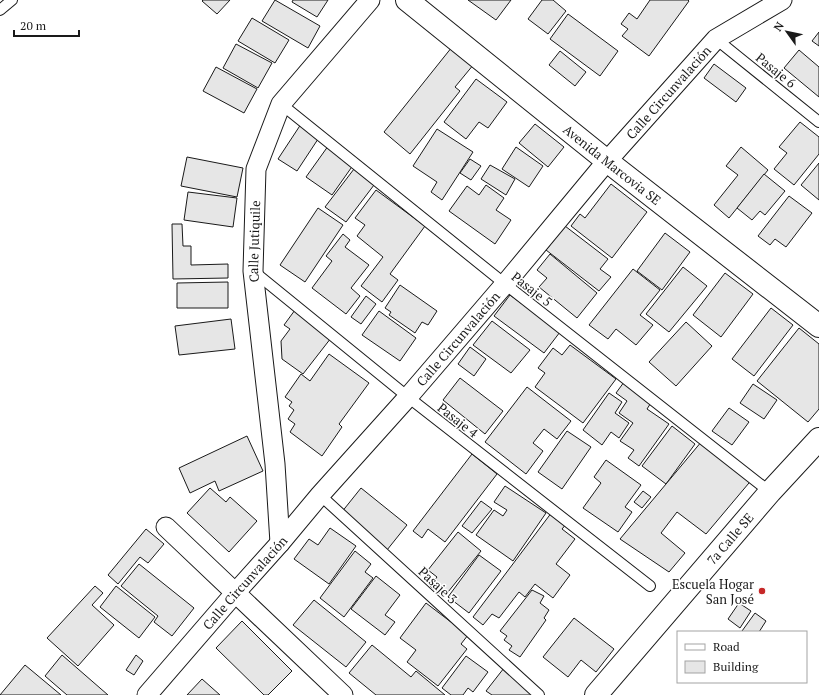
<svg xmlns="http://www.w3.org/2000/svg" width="819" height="695" viewBox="0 0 819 695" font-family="'PT Serif',serif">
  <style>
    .building { fill: #e6e6e6; stroke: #1a1a1a }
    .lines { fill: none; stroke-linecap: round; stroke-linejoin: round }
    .lane-casing { stroke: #1a1a1a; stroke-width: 12 }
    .street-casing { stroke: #1a1a1a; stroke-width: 21 }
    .secondary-casing { stroke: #1a1a1a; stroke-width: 24 }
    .lane { stroke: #fff; stroke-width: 10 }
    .street { stroke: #fff; stroke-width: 19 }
    .secondary { stroke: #fff; stroke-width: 22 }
    .poi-dot { fill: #c62828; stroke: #fff; stroke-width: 1.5 }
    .labels { text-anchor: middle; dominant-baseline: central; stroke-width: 3; stroke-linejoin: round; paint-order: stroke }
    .street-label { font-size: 13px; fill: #1a1a1a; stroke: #fff }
    .poi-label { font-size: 13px; fill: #1a1a1a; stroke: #fff; text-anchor: end }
  </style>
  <rect width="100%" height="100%" fill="#fff"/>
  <g class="building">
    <polygon points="203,0 230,0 217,14 202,1"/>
    <polygon points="275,0 320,26 308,48 262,21"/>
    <polygon points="293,0 328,0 317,17 292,2"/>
    <polygon points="468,0 511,0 496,20"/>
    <polygon points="542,0 553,0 566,11 548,34 528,19"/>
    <polygon points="650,0 688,0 689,1 649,56 622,36 628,29 621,24 629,13 637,19"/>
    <polygon points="568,14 618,51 600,76 550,39"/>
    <polygon points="252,18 289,40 275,63 238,41"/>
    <polygon points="819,32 819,46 812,41"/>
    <polygon points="236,44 272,63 258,88 223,68"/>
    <polygon points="452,47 474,64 455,87 460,91 410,154 384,132"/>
    <polygon points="799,50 819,67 819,97 784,68"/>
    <polygon points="560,51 586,72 575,86 549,65"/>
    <polygon points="714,64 746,88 736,102 704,78"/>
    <polygon points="216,67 257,89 244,113 203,91"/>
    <polygon points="476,79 507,102 488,128 479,122 466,139 444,122"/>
    <polygon points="303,121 322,133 297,171 278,159"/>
    <polygon points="800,122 819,137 819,154 794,185 774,169 787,153 779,147"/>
    <polygon points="535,124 564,147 548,167 519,143"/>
    <polygon points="437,129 473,152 442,200 431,192 437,182 413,166"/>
    <polygon points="331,142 356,161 332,195 306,177"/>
    <polygon points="516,147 543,166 529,187 502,169"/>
    <polygon points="741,147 768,170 729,218 714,205 738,175 726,166"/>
    <polygon points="187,157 243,168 237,197 181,186"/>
    <polygon points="470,159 481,166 471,180 460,173"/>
    <polygon points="819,163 819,200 801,185"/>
    <polygon points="490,165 515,179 506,195 481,179"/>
    <polygon points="354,169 374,185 346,222 325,207"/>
    <polygon points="764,174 785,191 765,215 760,211 752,220 737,208"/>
    <polygon points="611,184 647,212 612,258 571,226 580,214 585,218"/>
    <polygon points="486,185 504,198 496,210 511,220 495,244 449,211 467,186 479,195"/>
    <polygon points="376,190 425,226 390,274 398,280 382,302 361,286 383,257 357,236 365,225 355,218"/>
    <polygon points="188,192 237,198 233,227 184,220"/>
    <polygon points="789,196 812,213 786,247 775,239 770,245 758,236"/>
    <polygon points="318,208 343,225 305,282 280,265"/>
    <polygon points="172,224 182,224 183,246 191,246 191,265 228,264 228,278 173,279"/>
    <polygon points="565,226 608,259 600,269 611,277 599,291 546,250"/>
    <polygon points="665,233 690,252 662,290 637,271"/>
    <polygon points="343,234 350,240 345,247 369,265 351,288 360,296 346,314 312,288 332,261 326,256"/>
    <polygon points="550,254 597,293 577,318 539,287 547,278 537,270"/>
    <polygon points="683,267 707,286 669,332 646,314"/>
    <polygon points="633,269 660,290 640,315 653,325 636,345 616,329 608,339 589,325"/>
    <polygon points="725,273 753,294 721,337 693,315"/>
    <polygon points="228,282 228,308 177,308 177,283"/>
    <polygon points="400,285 437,311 428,325 422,322 415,333 389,315 391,312 385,308"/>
    <polygon points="510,295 560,332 544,353 494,316"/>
    <polygon points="366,296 376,304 361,324 351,317"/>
    <polygon points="771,308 793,325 754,376 732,359"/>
    <polygon points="295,310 331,338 303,374 282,359 281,341 290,329 284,325"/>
    <polygon points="379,311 416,338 400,361 362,335"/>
    <polygon points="231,319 235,349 179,355 175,326"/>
    <polygon points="492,321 530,350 511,373 473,345"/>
    <polygon points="686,322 712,346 676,386 649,362"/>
    <polygon points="799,328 819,344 819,409 808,422 757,381"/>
    <polygon points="570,345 616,379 583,423 535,387 545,373 538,368 553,348 562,355"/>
    <polygon points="470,347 486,359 474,376 458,364"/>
    <polygon points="329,354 369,383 339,424 342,427 322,456 290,432 295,424 288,419 294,410 289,406 292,402 285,397 301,374 310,381"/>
    <polygon points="460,378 503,411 485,434 443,400"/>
    <polygon points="627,378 654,398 647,409 669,424 639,466 628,458 634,450 620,441 633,423 619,413 627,401 616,393"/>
    <polygon points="753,384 777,400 764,419 740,403"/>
    <polygon points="527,387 571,421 557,439 544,429 533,443 543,451 526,474 485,442"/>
    <polygon points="609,393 622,402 615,413 629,423 619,438 611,432 602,445 583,430"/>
    <polygon points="729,408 749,422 732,445 712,431"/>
    <polygon points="672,426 695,444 666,484 642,466"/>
    <polygon points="567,431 591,447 562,489 538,472"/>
    <polygon points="247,436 263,471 219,491 215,481 190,493 179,468"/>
    <polygon points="702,441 754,477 706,534 677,512 661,533 685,553 669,572 620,539"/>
    <polygon points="472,454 497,474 445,542 428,529 422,538 413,531"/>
    <polygon points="606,460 641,485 625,507 632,512 618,532 583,508 601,483 594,477"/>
    <polygon points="505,486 546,513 513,561 476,535 494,510 503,516 507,510 494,502"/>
    <polygon points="210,488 226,502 230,497 257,521 229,552 187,513"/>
    <polygon points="361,488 407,525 387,550 341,513"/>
    <polygon points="643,491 651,497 642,508 634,502"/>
    <polygon points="481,501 492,509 472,533 462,526"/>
    <polygon points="552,512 567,523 562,529 575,539 556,564 570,575 553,598 535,584 525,597 519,592 499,618 492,614 483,625 473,617"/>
    <polygon points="330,528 356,546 329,584 294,559 309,539 318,545"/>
    <polygon points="146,529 164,544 148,563 140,557 118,584 108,575"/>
    <polygon points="458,532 481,551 444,597 430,586 437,577 428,570"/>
    <polygon points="355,551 371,564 365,572 373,578 344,617 320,598"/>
    <polygon points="479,555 501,571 469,613 448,597"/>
    <polygon points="139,564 194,608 172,636 154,622 158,616 121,586"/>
    <polygon points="376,576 400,595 385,615 395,622 385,635 351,609"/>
    <polygon points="95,586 103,593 92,605 114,625 78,666 47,638"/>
    <polygon points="116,586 155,617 139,638 100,607"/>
    <polygon points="532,590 544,596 540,603 549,610 544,618 546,620 520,657 509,650 512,646 504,640 507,636 500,631"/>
    <polygon points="314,600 366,642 346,667 293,625"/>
    <polygon points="426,603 468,635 461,644 467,649 438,686 407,662 416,650 400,638"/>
    <polygon points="739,603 751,611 740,628 728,619"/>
    <polygon points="755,613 766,621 759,632 744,632 742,631"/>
    <polygon points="574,618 614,649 596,672 581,660 568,677 543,657"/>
    <polygon points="242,621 292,671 268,695 264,695 216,648"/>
    <polygon points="372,645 411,677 416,671 445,695 376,695 349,673"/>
    <polygon points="62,655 108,695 67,695 45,676"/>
    <polygon points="136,655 143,661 134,675 126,670"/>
    <polygon points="466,656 488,672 473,692 468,688 463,695 451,695 442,688"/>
    <polygon points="25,665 61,695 0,695"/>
    <polygon points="504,668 540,695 492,695 486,691"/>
    <polygon points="202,679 220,695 187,695"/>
  </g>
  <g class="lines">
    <defs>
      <g id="lane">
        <polyline points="0,10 12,0"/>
        <polyline points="716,39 819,122"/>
        <polyline points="281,104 505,284 770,492"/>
        <polyline points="253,271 408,397 650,586"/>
        <polyline points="320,495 539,695"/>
      </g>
      <g id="street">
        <polyline points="166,527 343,695"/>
        <path id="s1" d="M280 543 275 464 253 271 256 169 281 104 370 0"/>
        <path id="s2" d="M147 695 236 592 280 543 320 495 408 397 505 284 607 161 716 39 782 0"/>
      </g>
      <g id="secondary">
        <path id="s3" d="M407 0 607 161 819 326"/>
        <path id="s4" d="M596 695 770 492 819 439"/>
      </g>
    </defs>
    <use href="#lane" class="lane-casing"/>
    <use href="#street" class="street-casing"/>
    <use href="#secondary" class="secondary-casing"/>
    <use href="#lane" class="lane"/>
    <use href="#street" class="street"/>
    <use href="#secondary" class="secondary"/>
  </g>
  <circle class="poi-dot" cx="762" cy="591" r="4"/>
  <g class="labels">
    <g class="street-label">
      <text transform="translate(776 70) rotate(39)">Pasaje 6</text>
      <text stroke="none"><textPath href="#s2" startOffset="797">Calle Circunvalación</textPath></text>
      <text stroke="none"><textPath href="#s3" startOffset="263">Avenida Marcovia SE</textPath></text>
      <text stroke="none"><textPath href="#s1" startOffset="303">Calle Jutiquile</textPath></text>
      <text transform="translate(532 289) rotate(38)">Pasaje 5</text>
      <text stroke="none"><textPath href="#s2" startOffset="473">Calle Circunvalación</textPath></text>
      <text transform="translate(458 420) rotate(38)">Pasaje 4</text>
      <text stroke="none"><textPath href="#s4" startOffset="206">7a Calle SE</textPath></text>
      <text stroke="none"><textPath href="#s2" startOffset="149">Calle Circunvalación</textPath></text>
      <text transform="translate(438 585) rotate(43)">Pasaje 3</text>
    </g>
    <g class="poi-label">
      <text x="754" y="584">Escuela Hogar<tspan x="754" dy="15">San José</tspan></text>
    </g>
  </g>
  <rect x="677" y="631" width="130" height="52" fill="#ffffff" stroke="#a3a3a3"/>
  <rect x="685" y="644" width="20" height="6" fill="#ffffff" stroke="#a3a3a3"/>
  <text x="713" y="651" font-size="12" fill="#1a1a1a">Road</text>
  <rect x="685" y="661" width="20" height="12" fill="#e6e6e6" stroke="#a3a3a3"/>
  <text x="713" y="671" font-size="12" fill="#1a1a1a">Building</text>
  <g transform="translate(787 32) rotate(303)" stroke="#ffffff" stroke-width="3" paint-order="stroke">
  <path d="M0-3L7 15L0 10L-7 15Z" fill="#1a1a1a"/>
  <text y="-6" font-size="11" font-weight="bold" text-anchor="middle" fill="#1a1a1a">N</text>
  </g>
  <path d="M14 30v6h65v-6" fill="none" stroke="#1a1a1a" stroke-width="2"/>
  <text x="20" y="30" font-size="12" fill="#1a1a1a" stroke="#ffffff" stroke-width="3" paint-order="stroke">20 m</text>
</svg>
